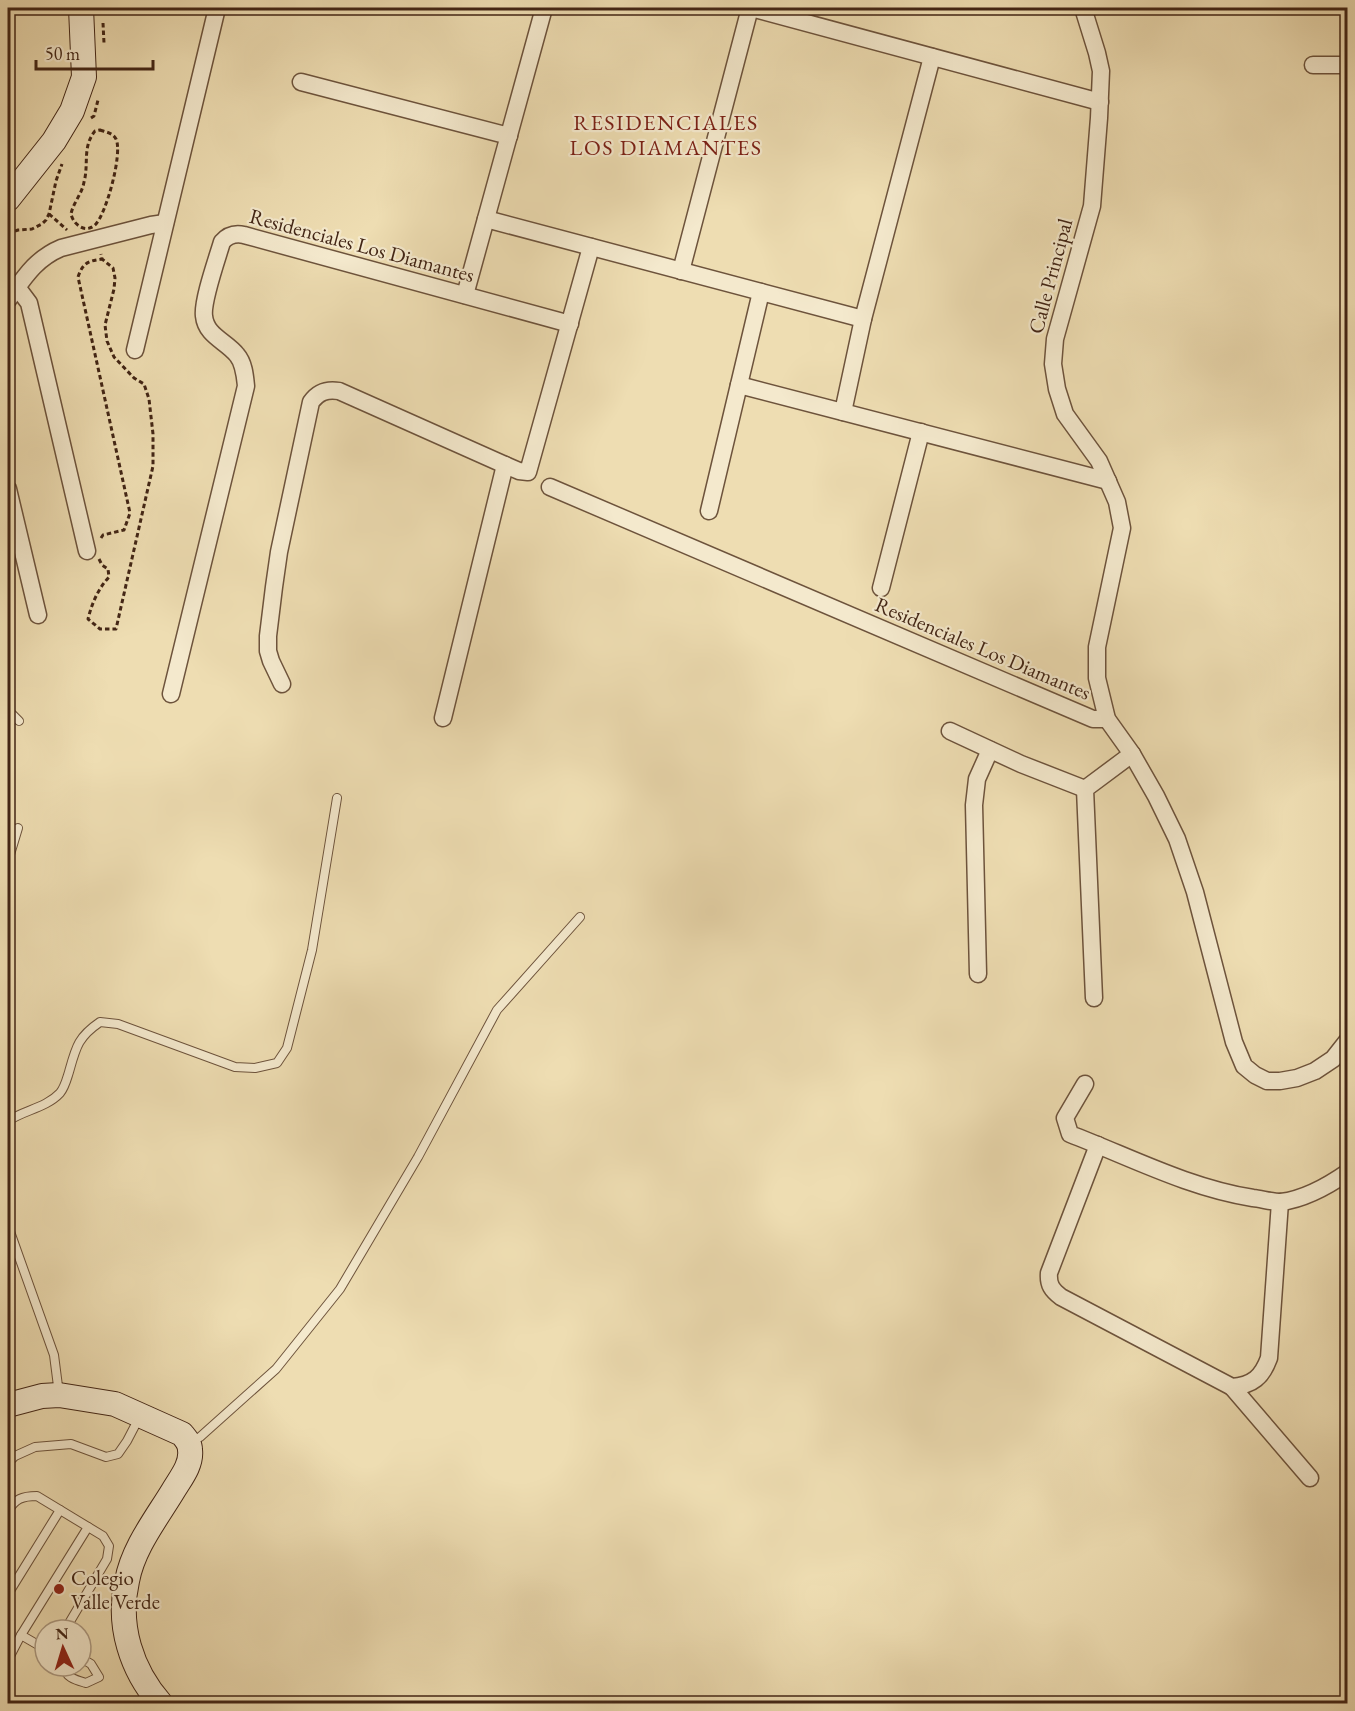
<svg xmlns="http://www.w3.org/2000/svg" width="1355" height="1711" viewBox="0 0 1355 1711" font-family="'EB Garamond',serif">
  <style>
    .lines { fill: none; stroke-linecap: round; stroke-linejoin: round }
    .lane-casing { stroke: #6d533c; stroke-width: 10 }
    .street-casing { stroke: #6d533c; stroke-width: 19 }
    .secondary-casing { stroke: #422515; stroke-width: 26 }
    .path { stroke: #422515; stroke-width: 3; stroke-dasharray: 4.5 3; stroke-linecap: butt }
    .lane { stroke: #f4e9cd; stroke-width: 8 }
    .street { stroke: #f4e9cd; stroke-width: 16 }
    .secondary { stroke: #f4e9cd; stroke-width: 24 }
    .poi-dot { fill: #8f2418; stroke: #f4e9cd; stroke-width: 2 }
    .labels { text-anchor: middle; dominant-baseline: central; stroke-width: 4.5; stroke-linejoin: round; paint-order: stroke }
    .street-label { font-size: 21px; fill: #422515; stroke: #f4e9cd }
    .poi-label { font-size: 21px; fill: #422515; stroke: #f4e9cd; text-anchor: start }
    .neighbourhood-label { font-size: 22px; letter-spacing: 1.5px; fill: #7a1f14; stroke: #f4e9cd }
  </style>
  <rect width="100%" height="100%" fill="#eeddb2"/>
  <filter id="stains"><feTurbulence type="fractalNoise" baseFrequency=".00333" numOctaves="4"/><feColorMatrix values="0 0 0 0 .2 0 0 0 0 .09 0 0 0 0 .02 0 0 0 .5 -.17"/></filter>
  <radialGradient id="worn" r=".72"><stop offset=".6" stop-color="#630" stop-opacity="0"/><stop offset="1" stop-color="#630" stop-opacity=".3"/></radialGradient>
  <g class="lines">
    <defs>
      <g id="lane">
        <polyline points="8,710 19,721"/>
        <polyline points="8,861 18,828"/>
        <path d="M8 1121C24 1110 46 1108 60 1093 65 1087 67 1078 69 1072 76 1047 78 1037 100 1022L118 1024 235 1067 255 1068 277 1063 287 1048 312 950 337 798"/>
        <polyline points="8,1226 54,1355 59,1394"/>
        <polyline points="189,1441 200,1437 276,1369 340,1289 418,1157 497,1010 580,917"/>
        <polyline points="8,1463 15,1456 35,1447 71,1444 106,1457 118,1454 127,1441 140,1416"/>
        <path d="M8 1511C15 1499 22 1496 37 1496L103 1536 109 1546 107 1559 65 1630"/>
        <polyline points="8,1594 60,1510"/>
        <polyline points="21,1635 88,1527"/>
        <polyline points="8,1660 21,1635 45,1649"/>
        <path d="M63 1666C66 1678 76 1680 86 1683L99 1677 91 1664 81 1658"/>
      </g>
      <g id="street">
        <polyline points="751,8 1100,102"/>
        <polyline points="1083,8 1097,53 1101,71 1099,118 1092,206 1055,339 1053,364 1057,389 1065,414 1099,461 1117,502 1122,528 1097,647 1097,678 1107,719 1132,754 1156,796 1177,839 1195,892 1234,1042 1244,1066 1255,1075 1267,1081 1280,1081 1297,1078 1315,1071 1333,1059 1348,1040"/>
        <polyline points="1313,65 1348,65"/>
        <polyline points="301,82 509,136"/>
        <polyline points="486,219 863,319"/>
        <polyline points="681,271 750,8"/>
        <polyline points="17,287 29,303 87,551"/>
        <polyline points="465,295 544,8"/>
        <path d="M8 300C24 278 35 259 61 248L151 225 165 223"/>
        <polyline points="135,350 217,8"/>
        <polyline points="739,385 1108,481"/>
        <polyline points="843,412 863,319 932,57"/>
        <polyline points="550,487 1093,719 1107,719"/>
        <polyline points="8,489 38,615"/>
        <polyline points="709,511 761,292"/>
        <polyline points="881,588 921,432"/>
        <path d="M282 684 271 661 268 651V636L274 587 279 552 311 402C318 392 327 389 339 391L505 465 519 471 528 472 591 247"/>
        <path d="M171 694 246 386C245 376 244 363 237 355 226 341 206 336 204 316 202 301 217 259 222 242 228 235 235 233 244 235L570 324"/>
        <polyline points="443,718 505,465"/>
        <polyline points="950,731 1021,764 1085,789"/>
        <polyline points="978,974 974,805 977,779 990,750"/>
        <polyline points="1094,998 1085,789 1132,754"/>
        <path d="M1085 1084 1065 1118 1070 1134C1130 1157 1189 1188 1253 1198 1262 1199 1272 1202 1281 1202 1305 1199 1328 1186 1348 1172"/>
        <path d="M1098 1145 1049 1273C1048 1285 1052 1290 1061 1297L1232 1387C1253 1385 1262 1377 1269 1358L1280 1202"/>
        <polyline points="1232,1387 1310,1478"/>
      </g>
      <g id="secondary">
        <polyline points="8,199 54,141 72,111 84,77 81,8"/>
        <path d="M8 1405 42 1396 59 1395 115 1404 182 1434C186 1439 190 1443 190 1450 192 1465 180 1479 173 1491 156 1519 133 1548 127 1581 117 1625 131 1670 161 1704"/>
      </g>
    </defs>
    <use href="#lane" class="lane-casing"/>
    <use href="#street" class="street-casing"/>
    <use href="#secondary" class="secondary-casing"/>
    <g class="path">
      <polyline points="103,23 104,43"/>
      <polyline points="8,48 11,57 8,64"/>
      <polyline points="91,118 94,116 98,100"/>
      <path d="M100 130C106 132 113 133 116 139 123 153 106 215 95 225 85 234 73 224 71 214 73 203 82 194 84 182 89 164 82 147 95 131Z"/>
      <polyline points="49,214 67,230"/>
      <polyline points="8,234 18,230 32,229 42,224 46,220 49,214 56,181 62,164"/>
      <path d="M101 538 103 535 124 530 130 513 78 277C83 262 89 261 102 259"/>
      <path d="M99 559 102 565 108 569 109 577C98 589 92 603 88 619L100 629H116L153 466V434L149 399 144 384 134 378 114 357 107 341 105 325 114 289 115 278 113 268 102 259 101 254"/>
    </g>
    <use href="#lane" class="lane"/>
    <use href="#street" class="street"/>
    <use href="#secondary" class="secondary"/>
  </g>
  <circle class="poi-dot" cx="59" cy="1589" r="6"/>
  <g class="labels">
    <g class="street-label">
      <text transform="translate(362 245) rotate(15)">Residenciales Los Diamantes</text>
      <text transform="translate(1050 276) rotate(-75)">Calle Principal</text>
      <text transform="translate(983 648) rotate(23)">Residenciales Los Diamantes</text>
    </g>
    <g class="poi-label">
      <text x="71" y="1577">Colegio<tspan x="71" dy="24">Valle Verde</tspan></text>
    </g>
    <g class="neighbourhood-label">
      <text x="666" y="122">RESIDENCIALES<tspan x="666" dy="25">LOS DIAMANTES</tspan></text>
    </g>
  </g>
  <rect width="1355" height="1711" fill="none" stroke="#eeddb2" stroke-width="30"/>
  <rect x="9" y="9" width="1337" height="1693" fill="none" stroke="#422515" stroke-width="3"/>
  <rect x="15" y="15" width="1325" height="1681" fill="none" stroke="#422515" stroke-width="1.5"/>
  <g transform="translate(63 1648) rotate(356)"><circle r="28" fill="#f4e9cd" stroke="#ad9b83" stroke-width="1.5"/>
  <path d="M0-4.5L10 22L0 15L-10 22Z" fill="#8f2418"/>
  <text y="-9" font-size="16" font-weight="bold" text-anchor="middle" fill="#422515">N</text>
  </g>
  <path d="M36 60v9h117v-9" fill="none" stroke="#422515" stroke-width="3"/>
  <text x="45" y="60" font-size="18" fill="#422515" stroke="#f4e9cd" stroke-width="4.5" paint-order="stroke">50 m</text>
  <rect width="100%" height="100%" filter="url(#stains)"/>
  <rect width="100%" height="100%" fill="url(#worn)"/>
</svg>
